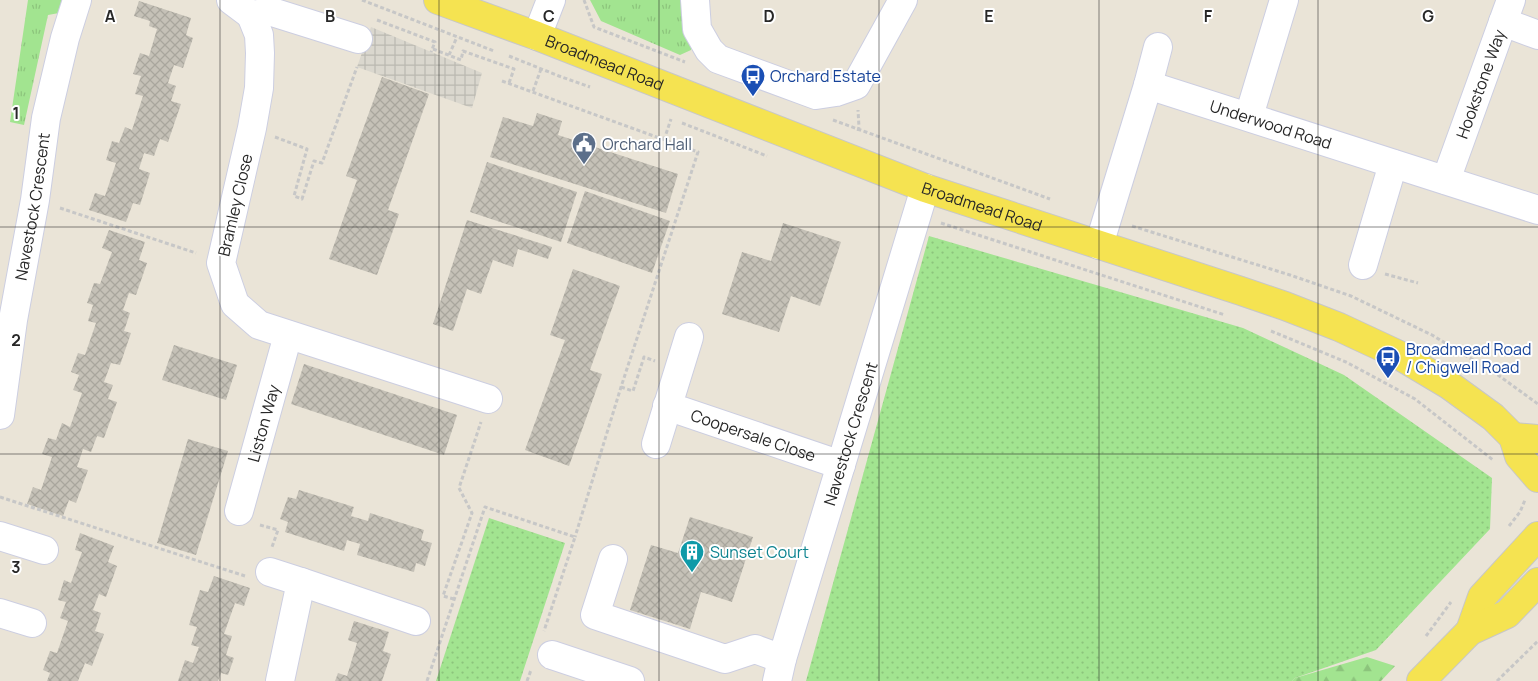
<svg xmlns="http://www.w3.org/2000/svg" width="1538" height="681" viewBox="0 0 1538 681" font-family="Manrope,sans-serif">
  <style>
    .grass { fill: url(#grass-tufts) }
    .forest { fill: url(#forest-firs) }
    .park { fill: url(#park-dots) }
    .plaza { fill: url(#plaza-grid) }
    .building { fill: url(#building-cross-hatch) }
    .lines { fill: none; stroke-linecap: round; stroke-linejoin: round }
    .minor-casing { stroke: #cccee1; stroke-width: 30 }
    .major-casing { stroke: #c7c7c7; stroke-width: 30 }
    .path { stroke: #c7c7c7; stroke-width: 3; stroke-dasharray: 4 2.5; stroke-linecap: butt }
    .minor { stroke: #fff; stroke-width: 28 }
    .major { stroke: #f5e351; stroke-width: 28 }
    .grid { fill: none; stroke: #272727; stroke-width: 1; stroke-opacity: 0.55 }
    .labels { text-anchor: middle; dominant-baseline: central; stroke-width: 4; stroke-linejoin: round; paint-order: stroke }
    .street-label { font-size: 16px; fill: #272727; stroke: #fff }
    .transit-label { font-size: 16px; fill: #164399; stroke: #fff; text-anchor: start }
    .service-label { font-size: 16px; fill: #4e5e75; stroke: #fff; text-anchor: start }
    .culture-label { font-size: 16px; fill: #0d838f; stroke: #fff; text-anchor: start }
    .grid-label { font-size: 16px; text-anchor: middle; font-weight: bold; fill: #272727; stroke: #fff; stroke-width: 4; stroke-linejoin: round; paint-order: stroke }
  </style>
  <defs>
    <pattern id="grass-tufts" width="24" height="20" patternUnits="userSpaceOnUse" patternTransform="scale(1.25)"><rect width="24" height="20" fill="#a2e490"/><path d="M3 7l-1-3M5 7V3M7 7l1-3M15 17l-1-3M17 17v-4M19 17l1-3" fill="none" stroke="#8cc47c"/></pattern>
    <pattern id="forest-firs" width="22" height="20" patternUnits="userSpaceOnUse" patternTransform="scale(1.25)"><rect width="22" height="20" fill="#a2e490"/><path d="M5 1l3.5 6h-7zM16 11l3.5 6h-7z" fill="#8cc47c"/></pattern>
    <pattern id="park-dots" width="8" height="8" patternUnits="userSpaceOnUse" patternTransform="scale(1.25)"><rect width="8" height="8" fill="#a2e490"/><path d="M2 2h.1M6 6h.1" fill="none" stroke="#8cc47c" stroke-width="1.8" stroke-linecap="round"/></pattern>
    <pattern id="plaza-grid" width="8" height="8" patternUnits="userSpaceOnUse" patternTransform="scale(1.25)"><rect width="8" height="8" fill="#dad7ce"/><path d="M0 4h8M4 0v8" fill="none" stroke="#bbb9b1"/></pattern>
    <pattern id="building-cross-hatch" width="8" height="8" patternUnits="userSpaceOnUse" patternTransform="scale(1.25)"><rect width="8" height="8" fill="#c5c1b7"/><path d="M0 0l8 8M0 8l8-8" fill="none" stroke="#a9a69d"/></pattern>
  </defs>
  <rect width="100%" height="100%" fill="#eae4d7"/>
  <g class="grass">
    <polygon points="28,0 62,0 59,13 48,15 24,125 10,122"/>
    <polygon points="590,0 683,0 682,11 691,35 691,50 680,55 601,21"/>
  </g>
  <polygon class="forest" points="1367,657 1395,666 1381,681 1292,681 1295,678"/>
  <g class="park">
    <polygon points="929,236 1243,328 1344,375 1492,478 1490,529 1376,650 1295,678 1292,681 806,681"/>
    <polygon points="489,518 565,543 520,681 436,681"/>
  </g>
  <polygon class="plaza" points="371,27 482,73 472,108 357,67"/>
  <g class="building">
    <polygon points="139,1 191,18 186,35 193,38 183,68 174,65 168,83 176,86 171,101 181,104 168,142 160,139 154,156 144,153 139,169 150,173 140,205 133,203 126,222 89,210 95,193 105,196 116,163 106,160 112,141 119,143 125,127 132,130 143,96 135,94 141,76 133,74 140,53 149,56 157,29 149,26 150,21 134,16"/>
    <polygon points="382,77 429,94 388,210 399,214 377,275 329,259 357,180 346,176"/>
    <polygon points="537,113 562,121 558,135 678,174 666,213 490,157 503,117 533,126"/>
    <polygon points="487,162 577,192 561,242 470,212"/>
    <polygon points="585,191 670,221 652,273 567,243"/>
    <polygon points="467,220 552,247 548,259 518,249 513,267 493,260 481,294 467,289 453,331 433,324"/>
    <polygon points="783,223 841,242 820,306 791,296 779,332 722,314 742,252 771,261"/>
    <polygon points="109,230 145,242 139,260 147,263 136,295 129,293 123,310 130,313 124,331 131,333 120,365 111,363 104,382 113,385 108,399 117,402 104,438 97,436 91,452 83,449 77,467 88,470 76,503 69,500 63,516 27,504 33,487 41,490 52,457 42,454 48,438 56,440 62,423 70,427 82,393 73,390 79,375 71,372 78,353 85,355 96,323 88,321 93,305 87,303 94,283 100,284 112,252 102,248"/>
    <polygon points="573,269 620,286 590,370 602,374 569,466 525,450 565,340 550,335"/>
    <polygon points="174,345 237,365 226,400 162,380"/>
    <polygon points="304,364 457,415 444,455 291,404"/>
    <polygon points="188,439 228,451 196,555 157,543"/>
    <polygon points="299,490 354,507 351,516 368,521 370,513 424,530 421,540 432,543 425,566 416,563 414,572 357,555 360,544 347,540 344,551 285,532 288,522 280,519 288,497 296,499"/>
    <polygon points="690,517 753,537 732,602 701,592 690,629 630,610 651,545 678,553"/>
    <polygon points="80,533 114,546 108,562 117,566 106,597 99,594 93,610 101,613 95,631 104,634 92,666 85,663 78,681 47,681 50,673 43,670 50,651 57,653 68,621 60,618 66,602 58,600 64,580 71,583 82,552 75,550"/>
    <polygon points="214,576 250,588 244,606 235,603 224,634 232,636 226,655 234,658 228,675 221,673 218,681 178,681 185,660 193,663 199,647 191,645 197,627 189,625 200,590 208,592"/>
    <polygon points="354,621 389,632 383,651 391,654 382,681 335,681 338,673 347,676 357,643 348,640"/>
  </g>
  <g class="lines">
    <defs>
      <g id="minor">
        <polyline points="231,0 251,15 272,12 358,39"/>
        <polyline points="695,0 697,29 709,50 718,59 816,95 836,92 856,85 903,0"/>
        <polyline points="251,15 259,35 260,53 259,88 252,128 221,263 235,304 259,325 488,399"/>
        <polyline points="1503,22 1511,0"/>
        <polyline points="537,36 551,0"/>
        <path id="s1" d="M1148 85 1538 210"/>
        <polyline points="1249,116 1284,0"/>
        <path id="s2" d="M1446 180 1503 22 1538 35"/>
        <polyline points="1099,245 1148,85 1158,47"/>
        <polyline points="1363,265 1393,164"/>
        <path id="s3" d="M667 406 841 465"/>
        <path id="s4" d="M0 415 13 320 35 200 46 118 65 38 77 0"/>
        <polyline points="656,444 689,337"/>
        <path id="s5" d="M239 511 288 335"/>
        <polyline points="0,536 44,550"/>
        <polyline points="613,559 595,615 725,659 755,649 782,659"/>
        <polyline points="270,572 301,582 280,681"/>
        <polyline points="301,582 416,621"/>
        <polyline points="0,613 32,623"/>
        <polyline points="552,655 630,681"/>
        <path id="s6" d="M777 681 782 659 925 188"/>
      </g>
      <g id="major">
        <path id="s7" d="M438 0 537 36 925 188 1241 291 1285 306 1339 327 1397 354 1449 385 1493 417 1513 437 1519 456 1538 478"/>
        <polyline points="1513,437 1538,439"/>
        <polyline points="1470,631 1482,597 1538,536"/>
        <polyline points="1421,681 1470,631 1507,614 1538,582"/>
      </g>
    </defs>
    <use href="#minor" class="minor-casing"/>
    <use href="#major" class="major-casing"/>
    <g class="path">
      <polyline points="362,0 494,51"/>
      <polyline points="584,0 594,27 685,62"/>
      <polyline points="377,20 435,42 431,52"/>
      <polyline points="433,49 461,60 463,51 514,69 509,83"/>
      <polyline points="449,55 457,37"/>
      <polyline points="509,56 559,76 590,87"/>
      <polyline points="502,81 698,152 621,387 575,537"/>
      <polyline points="533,91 541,69"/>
      <polyline points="833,120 1050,199"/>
      <polyline points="682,123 767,156"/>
      <polyline points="858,131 859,127 858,110"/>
      <polyline points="275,137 307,149 294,196 302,199 314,161 322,163 357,67"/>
      <polyline points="664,140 671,119"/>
      <polyline points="60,208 196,253"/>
      <polyline points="941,223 1225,315"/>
      <polyline points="1132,226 1290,275 1351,296 1432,335 1498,375 1538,404"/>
      <polyline points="1385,274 1418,283"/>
      <polyline points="1271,331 1346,362 1415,399 1493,460"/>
      <polyline points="621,387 633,391 644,357 655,361"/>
      <polyline points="0,497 245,576"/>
      <polyline points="260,525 278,530 272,547"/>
      <polyline points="1509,526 1520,512 1525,500"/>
      <polyline points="454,599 443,596 472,513 459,488 481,422"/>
      <polyline points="1426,636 1451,602"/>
      <polyline points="427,681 485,507 575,537 544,631"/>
      <polyline points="527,681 531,670"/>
      <polyline points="1497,681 1538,641"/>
    </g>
    <use href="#minor" class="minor"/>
    <use href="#major" class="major"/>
  </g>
  <path class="grid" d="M220 0V681M439 0V681M659 0V681M879 0V681M1099 0V681M1318 0V681M0 227H1538M0 454H1538"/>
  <defs>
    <symbol id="bus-pin" viewBox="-11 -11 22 30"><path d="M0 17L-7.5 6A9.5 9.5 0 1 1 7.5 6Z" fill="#1a4fb4" stroke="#fff"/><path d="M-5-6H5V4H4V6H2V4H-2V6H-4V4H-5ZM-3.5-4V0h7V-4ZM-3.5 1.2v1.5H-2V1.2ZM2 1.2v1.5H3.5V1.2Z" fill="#fff"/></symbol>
    <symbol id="civic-pin" viewBox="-11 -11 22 30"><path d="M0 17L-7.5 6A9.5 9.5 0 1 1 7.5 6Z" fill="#5c6f8a" stroke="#fff"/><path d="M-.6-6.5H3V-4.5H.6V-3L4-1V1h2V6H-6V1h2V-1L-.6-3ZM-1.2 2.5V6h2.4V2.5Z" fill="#fff"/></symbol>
    <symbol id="building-pin" viewBox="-11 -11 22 30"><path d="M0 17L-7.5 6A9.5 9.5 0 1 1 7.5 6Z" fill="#0f9aa8" stroke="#fff"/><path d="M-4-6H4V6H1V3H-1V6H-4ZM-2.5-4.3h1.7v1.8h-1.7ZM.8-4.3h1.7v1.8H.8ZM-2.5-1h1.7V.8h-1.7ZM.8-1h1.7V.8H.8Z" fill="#fff"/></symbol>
  </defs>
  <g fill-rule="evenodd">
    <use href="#bus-pin" x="739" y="62" width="28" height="38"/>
    <use href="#civic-pin" x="570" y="130" width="28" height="38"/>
    <use href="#bus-pin" x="1374" y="344" width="28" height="38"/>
    <use href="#building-pin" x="678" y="538" width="28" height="38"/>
  </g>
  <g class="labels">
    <g class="street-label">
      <text stroke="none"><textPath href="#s7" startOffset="178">Broadmead Road</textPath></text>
      <text stroke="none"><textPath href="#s2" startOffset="102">Hookstone Way</textPath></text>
      <text stroke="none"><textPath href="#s1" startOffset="129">Underwood Road</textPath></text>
      <text transform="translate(235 205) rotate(-77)">Bramley Close</text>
      <text stroke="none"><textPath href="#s4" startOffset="211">Navestock Crescent</textPath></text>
      <text stroke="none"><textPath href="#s7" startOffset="582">Broadmead Road</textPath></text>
      <text stroke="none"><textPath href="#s5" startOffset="91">Liston Way</textPath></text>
      <text stroke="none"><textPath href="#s6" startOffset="258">Navestock Crescent</textPath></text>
      <text stroke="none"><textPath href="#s3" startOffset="91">Coopersale Close</textPath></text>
    </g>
    <g class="transit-label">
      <text x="770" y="76">Orchard Estate</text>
      <text x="1406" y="349">Broadmead Road<tspan x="1406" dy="18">/ Chigwell Road</tspan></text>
    </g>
    <g class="service-label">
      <text x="602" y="144">Orchard Hall</text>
    </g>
    <g class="culture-label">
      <text x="710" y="552">Sunset Court</text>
    </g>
  </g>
  <g class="grid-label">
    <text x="110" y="22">A</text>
    <text x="330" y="22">B</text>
    <text x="549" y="22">C</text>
    <text x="769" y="22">D</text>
    <text x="989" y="22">E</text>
    <text x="1208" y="22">F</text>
    <text x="1428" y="22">G</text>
    <text x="16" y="119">1</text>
    <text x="16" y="346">2</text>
    <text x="16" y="573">3</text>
  </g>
</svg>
